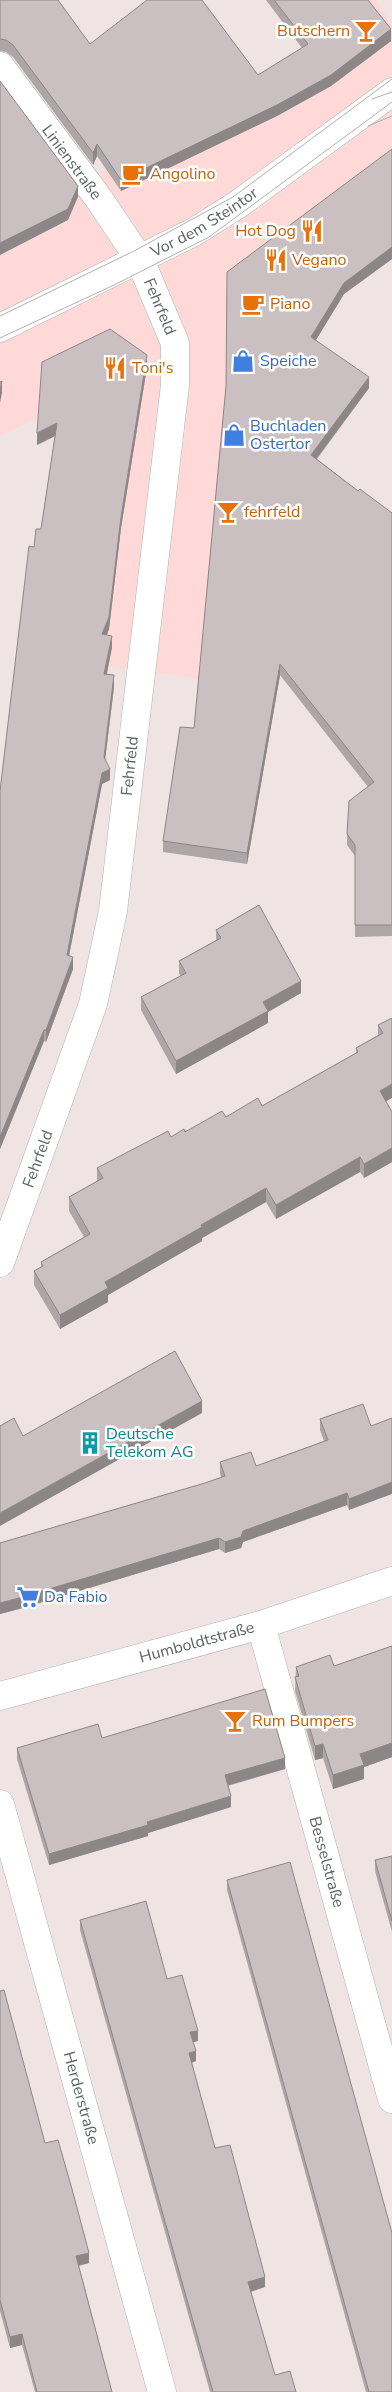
<svg xmlns="http://www.w3.org/2000/svg" width="392" height="2392" viewBox="0 0 392 2392" font-family="'Nunito Sans',sans-serif">
  <style>
    .commercial { fill: #ffd9d8 }
    .lines { fill: none; stroke-linecap: round; stroke-linejoin: round }
    .minor-casing { stroke: #acb4b4; stroke-width: 29 }
    .minor { stroke: #fff; stroke-width: 28 }
    .tram { stroke: #aeb1b0; stroke-width: 1 }
    .wall { fill: #aea5a6 }
    .shaded-wall { fill: #8d8687 }
    .building { fill: #cac0c1; stroke: #8d8687 }
    .labels { text-anchor: middle; dominant-baseline: central; stroke-width: 5; stroke-linejoin: round; paint-order: stroke }
    .food-label { font-size: 16px; fill: #c56008; stroke: #fff; text-anchor: start }
    .street-label { font-size: 16px; fill: #5b6563; stroke: #fff }
    .shop-label { font-size: 16px; fill: #366cbe; stroke: #fff; text-anchor: start }
    .culture-label { font-size: 16px; fill: #0d838f; stroke: #fff; text-anchor: start }
  </style>
  <rect width="100%" height="100%" fill="#efe4e3"/>
  <polygon class="commercial" points="266,0 377,0 392,27 392,185 266,283 232,683 65,661 90,429 48,413 0,436 0,219 170,140 301,47"/>
  <g class="lines">
    <defs>
      <g id="minor">
        <path id="s1" d="M0 66 99 199 140 260 175 343V385L113 911 93 1004 0 1263"/>
        <path id="s2" d="M0 328 194 232 237 205 392 92"/>
        <path id="s3" d="M261 1625 392 2099"/>
        <path id="s4" d="M0 1696 261 1625 392 1581"/>
        <path id="s5" d="M0 1804 162 2392"/>
      </g>
    </defs>
    <use href="#minor" class="minor-casing"/>
    <use href="#minor" class="minor"/>
    <g class="tram">
      <polyline points="372,99 392,92"/>
      <polyline points="368,126 392,116"/>
      <polyline points="0,316 134,251 233,197 392,79"/>
      <polyline points="0,338 114,285 209,237 392,102"/>
    </g>
  </g>
  <g class="wall">
    <polygon points="0,0 90,44 258,75 302,48 266,0 368,0 391,41 331,86 277,116 121,191 97,156 93,165 13,57 6,52 0,51"/>
    <polygon points="392,149 392,259 344,294 316,340 369,388 317,459 358,491 392,513 392,936 355,937 355,856 347,845 347,834 368,787 280,675 247,864 163,852 163,841 194,728 226,386"/>
    <polygon points="147,367 121,528 109,629 107,635 112,647 107,674 114,687 105,759 110,780 102,784 69,956 73,969 46,1042 44,1041 0,1149 0,791 34,547 41,529 55,436 37,445"/>
    <polygon points="216,930 301,993 268,1012 268,1023 176,1074 141,1010 141,997 180,976 179,973 179,961 216,940"/>
    <polygon points="392,1018 386,1102 392,1112 392,1162 364,1178 360,1172 276,1219 266,1202 202,1238 202,1241 108,1295 108,1302 60,1329 34,1285 34,1271 41,1267 41,1262 84,1237 69,1211 69,1197 97,1181 97,1168 171,1137 226,1117 262,1106 356,1053 356,1048 378,1035 378,1025"/>
    <polygon points="363,1404 349,1510 347,1505 243,1542 241,1548 225,1553 219,1549 19,1609 0,1614 0,1543 205,1483 221,1477 220,1473 220,1462 256,1466 324,1441 320,1430 320,1419"/>
    <polygon points="392,1646 392,1757 364,1767 364,1779 333,1789 323,1758 315,1760 295,1691 296,1667 334,1666"/>
    <polygon points="102,1738 285,1769 228,1786 231,1807 148,1833 148,1836 49,1865 17,1759 17,1748"/>
    <polygon points="392,1856 392,1932 375,1871 375,1860"/>
    <polygon points="227,1880 392,2392 366,2392 227,1890"/>
    <polygon points="80,1920 167,1979 198,2041 193,2042 196,2061 191,2063 215,2148 265,2287 251,2292 275,2375 296,2392 210,2392 80,1930"/>
    <polygon points="0,1991 45,2143 89,2263 79,2266 112,2392 35,2392 22,2345 10,2348 0,2311"/>
  </g>
  <g class="shaded-wall">
    <polygon points="391,29 391,41 331,86 277,116 121,191 121,180"/>
    <polygon points="97,144 97,156 93,165 93,153"/>
    <polygon points="78,186 78,197 68,220 0,255 0,243"/>
    <polygon points="392,247 392,259 344,294 311,348 311,337 344,283"/>
    <polygon points="147,355 147,367 121,528 109,629 102,646 102,634"/>
    <polygon points="369,377 369,388 311,466 311,455"/>
    <polygon points="2,381 2,393 0,403 0,391"/>
    <polygon points="57,423 57,435 37,445 37,433"/>
    <polygon points="112,636 112,647 104,686 104,674"/>
    <polygon points="280,664 280,675 247,864 247,853"/>
    <polygon points="114,675 114,687 104,769 104,757"/>
    <polygon points="110,769 110,780 102,784 67,966 67,955 102,773"/>
    <polygon points="73,957 73,969 46,1042 46,1030"/>
    <polygon points="301,981 301,993 268,1012 268,1023 176,1074 176,1061 263,1002"/>
    <polygon points="44,1030 44,1041 0,1149 0,1137"/>
    <polygon points="392,1084 392,1098 380,1105 380,1091"/>
    <polygon points="392,1148 392,1162 364,1178 364,1164"/>
    <polygon points="360,1157 360,1172 276,1219 276,1205"/>
    <polygon points="266,1188 266,1202 202,1238 202,1241 108,1295 108,1302 60,1329 60,1315 105,1282 201,1225"/>
    <polygon points="202,1401 202,1413 0,1526 0,1513"/>
    <polygon points="392,1482 392,1494 349,1510 349,1499"/>
    <polygon points="347,1493 347,1505 243,1542 241,1548 225,1553 225,1542 243,1531"/>
    <polygon points="219,1538 219,1549 19,1609 0,1614 0,1603"/>
    <polygon points="392,1743 392,1757 364,1767 364,1779 333,1789 333,1775 360,1754"/>
    <polygon points="323,1744 323,1758 315,1760 315,1746"/>
    <polygon points="285,1758 285,1769 225,1786 225,1775"/>
    <polygon points="231,1796 231,1807 148,1833 148,1836 49,1865 49,1854 147,1822"/>
    <polygon points="198,2031 198,2041 190,2043 190,2032"/>
    <polygon points="196,2051 196,2061 189,2064 189,2053"/>
    <polygon points="89,2253 89,2263 76,2266 76,2256"/>
    <polygon points="265,2277 265,2287 248,2292 248,2282"/>
    <polygon points="22,2334 22,2345 10,2348 10,2337"/>
  </g>
  <g class="building">
    <polygon points="0,0 58,0 90,44 147,0 202,0 258,75 308,44 274,0 368,0 391,29 331,75 277,105 121,180 97,144 93,153 13,45 6,40 0,39"/>
    <polygon points="0,81 78,186 68,209 0,243"/>
    <polygon points="392,149 392,247 344,283 311,337 369,377 311,455 358,491 360,489 392,513 392,925 355,925 355,845 347,834 349,801 374,782 280,664 247,853 163,841 180,727 194,728 226,386 227,272"/>
    <polygon points="110,329 147,355 121,517 109,617 102,634 112,636 104,674 114,675 104,757 110,769 102,773 67,955 73,957 46,1030 44,1030 0,1137 0,791 29,546 34,547 36,529 41,529 57,423 37,433 42,362"/>
    <polygon points="2,381 0,391 0,382"/>
    <polygon points="259,905 301,981 263,1002 268,1011 176,1061 141,997 186,973 179,961 221,938 216,930"/>
    <polygon points="392,1018 392,1084 380,1091 392,1112 392,1148 364,1164 360,1157 276,1205 266,1188 201,1225 202,1227 105,1282 108,1288 60,1315 34,1271 43,1266 41,1262 90,1234 69,1197 103,1178 97,1168 168,1131 171,1137 184,1129 185,1132 222,1111 226,1117 258,1098 262,1106 358,1052 356,1048 383,1033 378,1025"/>
    <polygon points="175,1351 202,1401 0,1513 0,1426 14,1418 23,1436"/>
    <polygon points="363,1404 371,1426 392,1418 392,1482 349,1499 347,1493 243,1531 241,1537 225,1542 219,1538 19,1598 0,1603 0,1543 205,1483 225,1476 220,1462 251,1452 256,1466 328,1440 320,1419"/>
    <polygon points="392,1646 392,1743 360,1754 364,1765 333,1775 323,1744 315,1746 295,1677 299,1676 296,1667 330,1655 334,1666"/>
    <polygon points="265,1689 285,1758 225,1775 231,1796 147,1822 148,1825 49,1854 17,1748 98,1724 102,1738"/>
    <polygon points="392,1856 392,1921 375,1860"/>
    <polygon points="290,1862 392,2233 392,2392 369,2392 227,1880"/>
    <polygon points="146,1901 167,1979 182,1975 198,2031 190,2032 196,2051 189,2053 215,2148 230,2145 265,2277 248,2282 275,2375 290,2371 296,2392 213,2392 80,1920"/>
    <polygon points="4,1990 45,2143 58,2140 72,2189 89,2253 76,2256 112,2392 37,2392 22,2334 10,2337 0,2300 0,1991"/>
  </g>
  <defs>
    <symbol id="bar-bare" viewBox="-9 -9 18 18"><path d="M-6-5H6L.8 .8V4.5H3.5V6h-7V4.5H-.8V.8Z" fill="#e8710a" stroke="#fff" stroke-width="2.5" paint-order="stroke"/></symbol>
    <symbol id="cafe-bare" viewBox="-9 -9 18 18"><path d="M-5.5-4.5H6V0H3Q3 3.5 0 3.5H-2.5Q-5.5 3.5-5.5 0ZM3-3.2v2h1.7v-2ZM-6 4.5H4V6H-6Z" fill="#e8710a" stroke="#fff" stroke-width="2.5" paint-order="stroke"/></symbol>
    <symbol id="restaurant-bare" viewBox="-9 -9 18 18"><path d="M-5-6h1v4h1v-4h1v4h1v-4h1v5L-1.5 .5V6h-2V.5L-5-1ZM5-6V6H3V1.5H1.5Q1.5-4 5-6Z" fill="#e8710a" stroke="#fff" stroke-width="2.5" paint-order="stroke"/></symbol>
    <symbol id="shop-bare" viewBox="-9 -9 18 18"><path d="M-5-2.5h2.3a2.7 3.5 0 0 1 5.4 0H5L5.5 6h-11ZM-1.5-2.5h3a1.5 2.3 0 0 0-3 0Z" fill="#3f7fe0" stroke="#fff" stroke-width="2.5" paint-order="stroke"/></symbol>
    <symbol id="building-bare" viewBox="-9 -9 18 18"><path d="M-4-6H4V6H1V3H-1V6H-4ZM-2.5-4.3h1.7v1.8h-1.7ZM.8-4.3h1.7v1.8H.8ZM-2.5-1h1.7V.8h-1.7ZM.8-1h1.7V.8H.8Z" fill="#0f9aa8" stroke="#fff" stroke-width="2.5" paint-order="stroke"/></symbol>
    <symbol id="supermarket-bare" viewBox="-9 -9 18 18"><path d="M-6-5.5h2.5l.6 2H6L4.5 2H-2.5L-4.4-4H-6ZM-1.5 3.2a1.3 1.3 0 1 0 .1 0ZM3 3.2a1.3 1.3 0 1 0 .1 0Z" fill="#3f7fe0" stroke="#fff" stroke-width="2.5" paint-order="stroke"/></symbol>
  </defs>
  <g fill-rule="evenodd">
    <use href="#bar-bare" x="350" y="15" width="32" height="32"/>
    <use href="#cafe-bare" x="117" y="158" width="32" height="32"/>
    <use href="#restaurant-bare" x="296" y="215" width="32" height="32"/>
    <use href="#restaurant-bare" x="260" y="244" width="32" height="32"/>
    <use href="#cafe-bare" x="237" y="288" width="32" height="32"/>
    <use href="#shop-bare" x="227" y="345" width="32" height="32"/>
    <use href="#restaurant-bare" x="99" y="352" width="32" height="32"/>
    <use href="#shop-bare" x="218" y="419" width="32" height="32"/>
    <use href="#bar-bare" x="212" y="496" width="32" height="32"/>
    <use href="#building-bare" x="74" y="1427" width="32" height="32"/>
    <use href="#supermarket-bare" x="12" y="1581" width="32" height="32"/>
    <use href="#bar-bare" x="219" y="1705" width="32" height="32"/>
  </g>
  <g class="labels">
    <g class="food-label">
      <text x="350" y="31" text-anchor="end">Butschern</text>
      <text x="150" y="174">Angolino</text>
      <text x="296" y="231" text-anchor="end">Hot Dog</text>
      <text x="292" y="260">Vegano</text>
      <text x="270" y="304">Piano</text>
      <text x="132" y="368">Toni's</text>
      <text x="244" y="512">fehrfeld</text>
      <text x="252" y="1721">Rum Bumpers</text>
    </g>
    <g class="street-label">
      <text stroke="none"><textPath href="#s1" startOffset="120">Linienstraße</textPath></text>
      <text stroke="none"><textPath href="#s2" startOffset="230">Vor dem Steintor</textPath></text>
      <text stroke="none"><textPath href="#s1" startOffset="290">Fehrfeld</textPath></text>
      <text transform="translate(130 766) rotate(-84)">Fehrfeld</text>
      <text transform="translate(38 1159) rotate(-70)">Fehrfeld</text>
      <text stroke="none"><textPath href="#s4" startOffset="204">Humboldtstraße</textPath></text>
      <text stroke="none"><textPath href="#s3" startOffset="246">Besselstraße</textPath></text>
      <text stroke="none"><textPath href="#s5" startOffset="305">Herderstraße</textPath></text>
    </g>
    <g class="shop-label">
      <text x="260" y="361">Speiche</text>
      <text x="250" y="426">Buchladen<tspan x="250" dy="18">Ostertor</tspan></text>
      <text x="44" y="1597">Da Fabio</text>
    </g>
    <g class="culture-label">
      <text x="106" y="1434">Deutsche<tspan x="106" dy="18">Telekom AG</tspan></text>
    </g>
  </g>
</svg>
